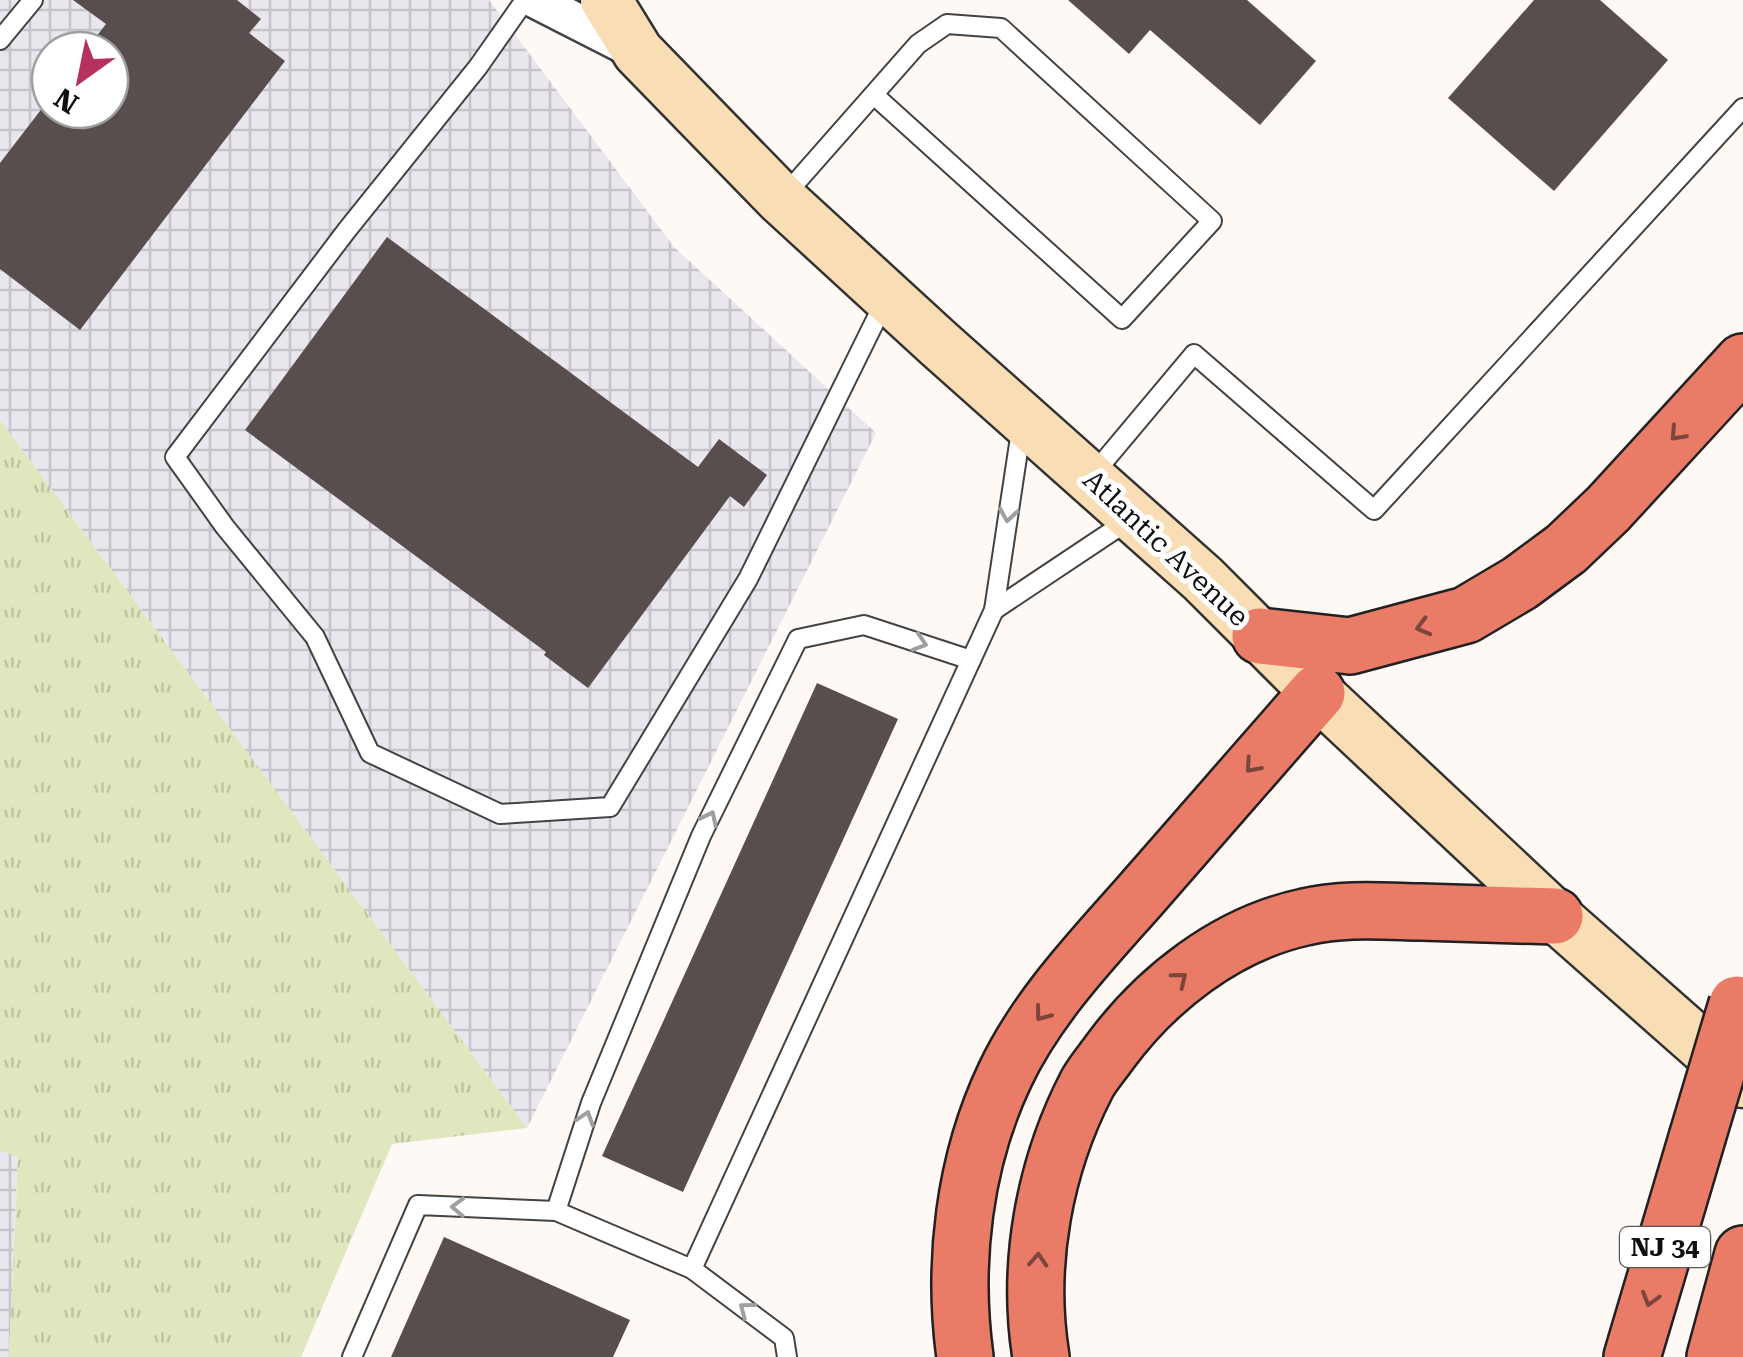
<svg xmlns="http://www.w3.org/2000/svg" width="1743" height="1357" viewBox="0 0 1743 1357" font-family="'Roboto Serif',serif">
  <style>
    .industrial { fill: url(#industrial-grid); fill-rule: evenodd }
    .grass { fill: url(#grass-tufts) }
    .building { fill: #584e4d }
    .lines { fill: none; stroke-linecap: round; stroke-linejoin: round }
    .lane-casing { stroke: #434343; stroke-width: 22 }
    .street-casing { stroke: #434343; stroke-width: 40 }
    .secondary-casing { stroke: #323232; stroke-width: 55 }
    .highway-casing { stroke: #212121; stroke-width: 60 }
    .lane { stroke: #fff; stroke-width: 18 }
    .street { stroke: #fff; stroke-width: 35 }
    .secondary { stroke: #f9ddb4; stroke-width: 50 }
    .highway { stroke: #e97b67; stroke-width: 55 }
    .highway-bridge-casing { stroke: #212121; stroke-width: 60; stroke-linecap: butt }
    .highway-bridge { stroke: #e97b67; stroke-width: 55 }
    .oneway { stroke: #7c463c }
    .oneway2 { stroke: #9f9f9f }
    .labels { text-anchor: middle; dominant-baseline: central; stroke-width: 10; stroke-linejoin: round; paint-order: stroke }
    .shield { fill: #fff; stroke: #585858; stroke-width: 2.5 }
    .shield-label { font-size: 25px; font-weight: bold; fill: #101010 }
    .street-label { font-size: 28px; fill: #101010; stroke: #fff }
  </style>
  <defs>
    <pattern id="industrial-grid" width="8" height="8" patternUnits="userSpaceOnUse" patternTransform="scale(2.5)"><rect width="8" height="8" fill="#eae6ee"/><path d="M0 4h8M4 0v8" fill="none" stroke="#c8c4cb"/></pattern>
    <pattern id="grass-tufts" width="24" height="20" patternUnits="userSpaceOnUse" patternTransform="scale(2.5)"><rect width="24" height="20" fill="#e0e7bf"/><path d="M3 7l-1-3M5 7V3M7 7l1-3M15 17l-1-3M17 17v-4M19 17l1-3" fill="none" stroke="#bfc5a3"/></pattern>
  </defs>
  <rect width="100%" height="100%" fill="#fef9f4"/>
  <g class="industrial">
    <path d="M0 0H489L674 247 876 433 527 1128 0 420ZM50 50H110V110H50Z"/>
    <polygon points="0,1150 18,1156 9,1357 0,1357"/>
  </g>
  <polygon class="grass" points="0,420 527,1128 392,1144 301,1357 9,1357 18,1157 0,1150"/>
  <g class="building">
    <polygon points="73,0 237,0 261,19 249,33 285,61 80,330 0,269 0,163 50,98 50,110 110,110 110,50 86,50 106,24"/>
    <polygon points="1068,0 1247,0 1316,61 1260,125 1150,30 1129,54"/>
    <polygon points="1534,0 1600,0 1668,60 1554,191 1448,98"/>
    <polygon points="387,237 698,467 719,439 767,475 744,507 730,496 588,688 544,655 546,652 245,430"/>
    <polygon points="817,683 898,719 683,1192 602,1156"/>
    <polygon points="444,1237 630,1320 613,1357 391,1357"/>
  </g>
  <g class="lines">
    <defs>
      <g id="lane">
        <polyline points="525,0 478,67 347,230 175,457 225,527 315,637 370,753 500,814 610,807 748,579 886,299"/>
        <polyline points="0,40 33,0"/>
        <polyline points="785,195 918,44 947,24 1001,28 1212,221 1122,319 874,95"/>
        <polyline points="1022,424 994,610 1132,518"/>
        <polyline points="1090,478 1194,354 1374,510 1743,108"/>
        <polyline points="556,1211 591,1103 701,836 798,639 864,625 971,660"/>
        <polyline points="692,1269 784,1338 787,1357"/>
        <polyline points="352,1357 418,1205 556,1211 692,1269 994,610"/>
      </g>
      <polyline id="street" points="535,0 637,52"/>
      <polyline id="secondary" points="606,0 638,52 781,199 938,343 1203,579 1317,693 1555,916 1743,1082"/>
      <g id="highway">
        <polyline points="1260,636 1350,646 1466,615 1520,583 1566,549 1608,509 1743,362"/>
        <path d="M965 1357C952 1263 964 1161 1005 1075 1036 1009 1089 953 1137 899 1197 830 1257 762 1317 693"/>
        <path d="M1041 1357C1026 1265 1044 1167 1087 1084 1093 1073 1102 1063 1109 1053 1156 989 1226 934 1305 917 1342 908 1380 911 1418 912 1464 913 1510 915 1555 916"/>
        <polyline points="1632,1357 1697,1138"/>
        <polyline points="1715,1357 1743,1254"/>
      </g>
    </defs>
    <use href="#lane" class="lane-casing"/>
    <use href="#street" class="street-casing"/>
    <use href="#secondary" class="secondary-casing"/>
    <use href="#highway" class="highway-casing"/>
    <use href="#lane" class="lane"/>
    <use href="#street" class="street"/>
    <use href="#secondary" class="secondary"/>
    <use href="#highway" class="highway"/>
    <defs>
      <polyline id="highway-bridge" points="1697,1138 1737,1004"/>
    </defs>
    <use href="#highway-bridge" class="highway-bridge-casing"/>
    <use href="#highway-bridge" class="highway-bridge"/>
  </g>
  <defs><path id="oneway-chevron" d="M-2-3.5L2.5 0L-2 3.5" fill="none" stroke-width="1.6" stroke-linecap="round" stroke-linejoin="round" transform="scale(2.5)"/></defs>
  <g class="oneway">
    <use href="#oneway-chevron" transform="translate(1677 434) rotate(133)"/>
    <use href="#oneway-chevron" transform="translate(1423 627) rotate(165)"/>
    <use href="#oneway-chevron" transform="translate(1252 766) rotate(131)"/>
    <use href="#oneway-chevron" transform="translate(1180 979) rotate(-39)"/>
    <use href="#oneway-chevron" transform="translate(1042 1014) rotate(127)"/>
    <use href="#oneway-chevron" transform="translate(1038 1260) rotate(-86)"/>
    <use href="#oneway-chevron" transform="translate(1650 1299) rotate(106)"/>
  </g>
  <g class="oneway2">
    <use href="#oneway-chevron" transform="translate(1008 515) rotate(99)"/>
    <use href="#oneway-chevron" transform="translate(920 643) rotate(18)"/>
    <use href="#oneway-chevron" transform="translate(710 818) rotate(-64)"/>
    <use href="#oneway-chevron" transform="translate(586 1118) rotate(-72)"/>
    <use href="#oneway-chevron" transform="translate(458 1207) rotate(-178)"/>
    <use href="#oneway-chevron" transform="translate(746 1309) rotate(-143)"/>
  </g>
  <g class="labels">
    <rect class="shield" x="1620" y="1227" width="90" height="40" rx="8"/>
    <g class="shield-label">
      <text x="1665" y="1247">NJ 34</text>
    </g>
    <g class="street-label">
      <text transform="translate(1166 548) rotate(43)">Atlantic Avenue</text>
    </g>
  </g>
  <g transform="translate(80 80) rotate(213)"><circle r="48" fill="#ffffff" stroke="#9f9f9f" stroke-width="2.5"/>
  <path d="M0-8L18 38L0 25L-18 38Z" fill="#b73160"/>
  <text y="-15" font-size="28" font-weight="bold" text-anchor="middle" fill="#101010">N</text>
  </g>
</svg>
